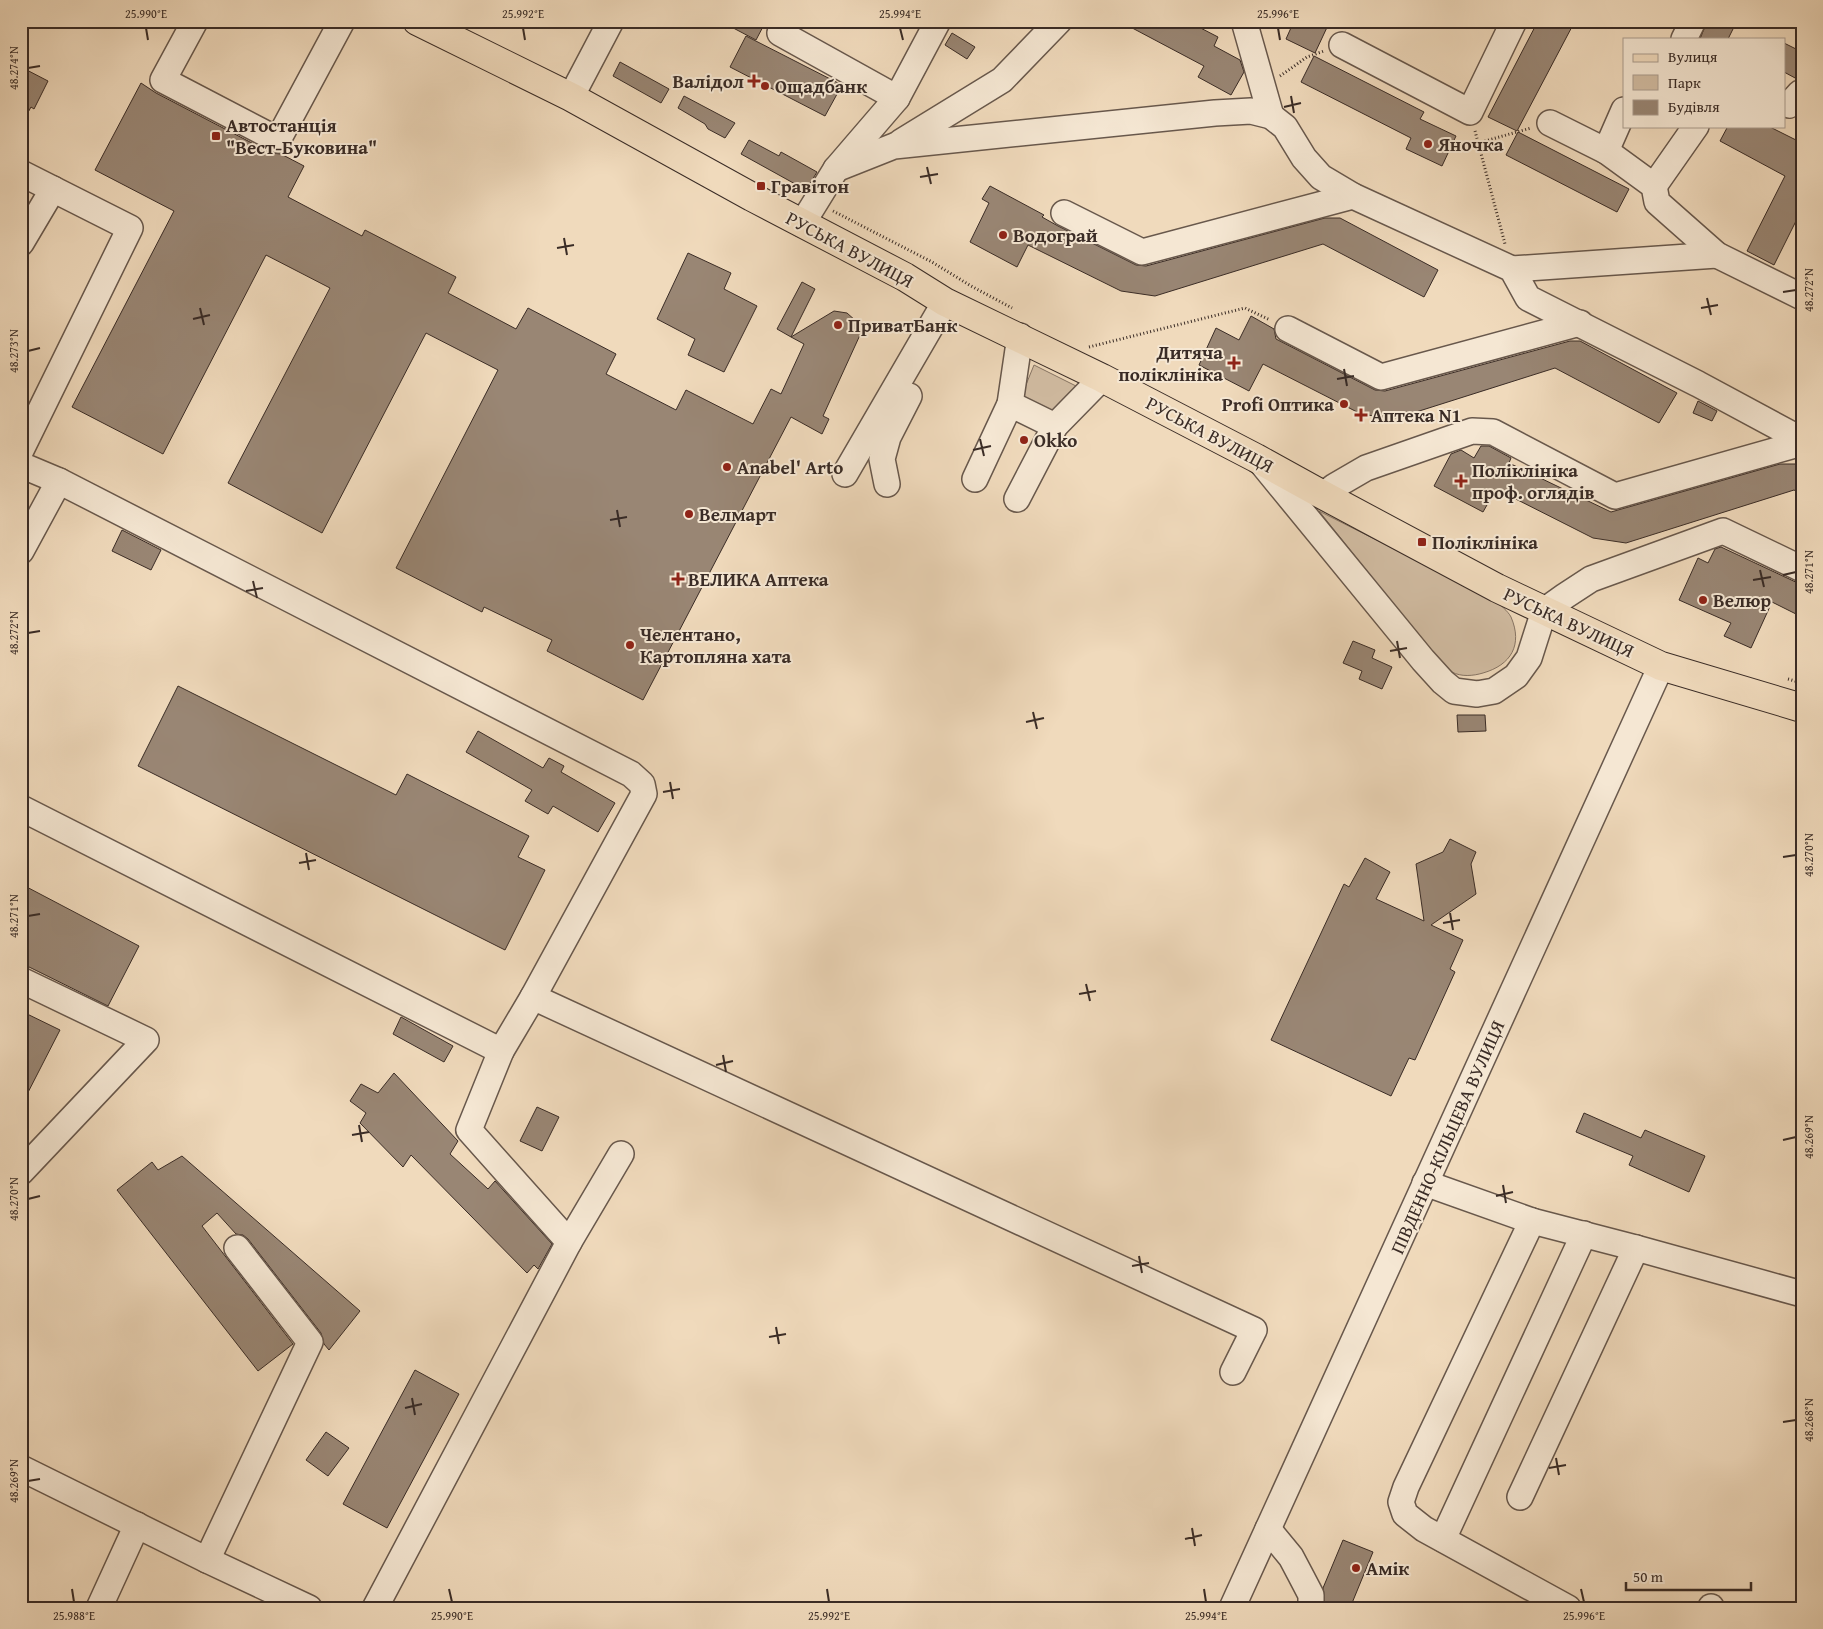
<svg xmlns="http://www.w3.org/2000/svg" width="1823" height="1629" viewBox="0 0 1823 1629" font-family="'Gentium Book Plus',serif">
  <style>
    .green { fill: #d1bca2; stroke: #867464 }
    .building { fill: #998674; stroke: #3a2c26 }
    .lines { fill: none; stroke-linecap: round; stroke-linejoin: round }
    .minor-casing { stroke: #68584c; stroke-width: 28 }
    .major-casing { stroke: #3a2c26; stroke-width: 30 }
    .path { stroke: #3a2c26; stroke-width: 3; stroke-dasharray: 1 2.5; stroke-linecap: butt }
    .minor { stroke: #f5e7d3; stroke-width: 25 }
    .major { stroke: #f0dabc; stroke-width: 28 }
    .ticks { fill: none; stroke: #3a2c26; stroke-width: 2 }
    .poi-dot { fill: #8f2418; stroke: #f5e7d3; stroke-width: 2 }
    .labels { text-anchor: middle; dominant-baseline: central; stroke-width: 4; stroke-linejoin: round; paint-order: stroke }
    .poi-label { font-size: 19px; font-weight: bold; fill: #3a2c26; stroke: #f5e7d3; text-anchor: start }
    .street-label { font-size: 19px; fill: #3a2c26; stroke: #f5e7d3 }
    .neatline { fill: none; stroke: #3a2c26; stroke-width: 2 }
    .ticks-label { font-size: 12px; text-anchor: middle; fill: #3a2c26 }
  </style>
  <rect width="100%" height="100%" fill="#f0dabc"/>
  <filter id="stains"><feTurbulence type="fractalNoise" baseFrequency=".004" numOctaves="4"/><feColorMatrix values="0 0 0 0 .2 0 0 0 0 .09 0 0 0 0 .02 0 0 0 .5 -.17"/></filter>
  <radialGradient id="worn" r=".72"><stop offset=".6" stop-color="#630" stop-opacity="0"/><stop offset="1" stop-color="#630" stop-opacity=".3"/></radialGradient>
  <g class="green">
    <polygon points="1034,365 1076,386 1057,416 1021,397"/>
    <path d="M1319 511 1495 600C1500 605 1508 611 1511 617 1523 645 1511 665 1483 673 1473 676 1461 677 1452 672 1446 669 1440 661 1435 656Z"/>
  </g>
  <g class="building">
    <polygon points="720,21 766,21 756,40"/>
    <polygon points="1119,21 1187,21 1218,37 1214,46 1240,60 1244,72 1231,95 1198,77 1204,66"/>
    <polygon points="1294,21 1330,21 1315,53 1286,39"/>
    <polygon points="1538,21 1575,21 1517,131 1488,117"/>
    <polygon points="1707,21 1737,21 1728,39 1700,39"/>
    <polygon points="952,33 975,47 967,59 945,45"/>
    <polygon points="746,36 842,85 825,116 730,67"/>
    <polygon points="1784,43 1802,52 1802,79 1797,79 1784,72"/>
    <polygon points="1314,56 1424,112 1420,119 1456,136 1442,166 1406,149 1411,138 1301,82"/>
    <polygon points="620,62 669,89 661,103 613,76"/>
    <polygon points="21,67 48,81 34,109 31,107 21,125"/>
    <polygon points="141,83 156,93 271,153 281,154 304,166 288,197 362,236 365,230 456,277 448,293 516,329 528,308 616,354 606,374 676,410 686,390 753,424 771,389 781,394 804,344 791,337 834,311 847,313 856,321 856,330 860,335 823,416 829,419 822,434 791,417 643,700 547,651 552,640 484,607 482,612 396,568 498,370 426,333 322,533 228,483 330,288 266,255 163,454 72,407 174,211 95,170"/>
    <polygon points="684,96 735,123 725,138 708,129 705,124 678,108"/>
    <polygon points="1728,126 1768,126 1802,143 1802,209 1774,265 1747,251 1785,176 1720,141"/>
    <polygon points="1518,132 1629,189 1617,212 1506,155"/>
    <polygon points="749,140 779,156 781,152 817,172 806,190 741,154"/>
    <polygon points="990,186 1044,215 1042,217 1058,226 1136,265 1146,266 1325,218 1340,218 1438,270 1424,297 1323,244 1155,296 1121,291 1028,245 1017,267 970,242 989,203 982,199"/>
    <polygon points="688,253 731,273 724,289 757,306 724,372 688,355 695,339 657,319"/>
    <polygon points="802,282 815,289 791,337 777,329"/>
    <polygon points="1251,316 1274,329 1276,339 1375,390 1385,391 1570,341 1580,341 1677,393 1659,423 1555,368 1394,419 1361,414 1263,364 1249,391 1199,365 1216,328 1239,340"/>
    <polygon points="1698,401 1717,411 1712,421 1693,413"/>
    <polygon points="1481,446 1489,446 1511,458 1509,463 1611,512 1780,464 1802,464 1802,494 1794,490 1626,543 1593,538 1496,489 1483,512 1434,486 1451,454 1461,450 1474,458"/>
    <polygon points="122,530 161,550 151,570 112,551"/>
    <polygon points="1721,547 1802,585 1802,617 1772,602 1751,648 1724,636 1731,623 1679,600 1698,558 1708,563 1715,549"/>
    <polygon points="1353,641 1375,650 1372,658 1392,667 1382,689 1359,679 1362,671 1343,663"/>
    <polygon points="178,686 396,795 407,774 529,836 518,857 545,870 505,950 138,766"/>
    <polygon points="1457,715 1485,715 1486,731 1458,732"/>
    <polygon points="478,731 543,768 549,758 564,766 561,772 615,803 598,832 553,806 548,814 525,801 532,790 466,752"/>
    <polygon points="1450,839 1476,852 1471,864 1476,894 1431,925 1463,940 1450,969 1455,972 1415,1060 1409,1058 1391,1096 1271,1040 1344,884 1349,887 1365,858 1390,872 1376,899 1424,921 1416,864 1443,852"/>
    <polygon points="21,884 139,946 108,1006 21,963"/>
    <polygon points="21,1011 60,1030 21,1106"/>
    <polygon points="401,1017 453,1046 444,1062 393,1034"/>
    <polygon points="394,1073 458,1141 450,1154 488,1189 495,1181 552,1244 538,1269 534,1265 527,1273 411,1155 403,1167 360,1123 366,1113 350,1101 361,1084 378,1093"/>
    <polygon points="537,1107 559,1117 542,1151 520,1141"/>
    <polygon points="1584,1113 1641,1138 1645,1130 1705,1156 1689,1192 1629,1165 1633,1156 1576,1132"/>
    <polygon points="182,1156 360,1311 329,1350 324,1344 321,1333 248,1239 243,1235 236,1234 217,1213 202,1226 293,1344 258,1371 117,1190 152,1162 158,1170"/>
    <polygon points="415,1370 459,1394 387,1528 343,1504"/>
    <polygon points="326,1432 349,1448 328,1476 306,1460"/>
    <polygon points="1343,1540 1373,1552 1350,1608 1325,1608 1323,1588"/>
  </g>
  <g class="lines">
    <defs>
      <g id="minor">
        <polyline points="195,21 163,80 278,140 342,21"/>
        <polyline points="1244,21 1271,116"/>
        <polyline points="780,33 897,98"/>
        <polyline points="1684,39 1693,21"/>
        <polyline points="1342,45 1470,112 1514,21"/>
        <polyline points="571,97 611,21"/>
        <polyline points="1784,103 1789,105 1800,93 1802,94"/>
        <polyline points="1550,123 1606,151 1654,186 1657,202 1717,255 1802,297"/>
        <polyline points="901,142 1002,80 1059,21"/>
        <polyline points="1606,151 1624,110"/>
        <polyline points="836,169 894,146 1215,113 1251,111 1271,116 1285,127 1304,158 1321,177 1353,196 1512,269 1528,298 1698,384 1802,440"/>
        <polyline points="21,173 130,228 21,450"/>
        <polyline points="1654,186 1696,126"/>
        <polyline points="1064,213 1142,252 1353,196"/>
        <polyline points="802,224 836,169 897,98 938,21"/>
        <polyline points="21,243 53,189"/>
        <polyline points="1512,269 1717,255"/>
        <polyline points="1288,329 1381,377 1580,323"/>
        <polyline points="1010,404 1055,426"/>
        <polyline points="1260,461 1423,660 1443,682 1454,691 1477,694 1494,691 1516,676 1529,658 1544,611 1565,596 1591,579 1723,531 1802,569"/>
        <polyline points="21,465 59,481 21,551"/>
        <polyline points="845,474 945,302"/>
        <polyline points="975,479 1010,404 1020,336"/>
        <polyline points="59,481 631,774 642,784 644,794 533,997"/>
        <polyline points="887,484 882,459 888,437 909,396"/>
        <polyline points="1323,495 1335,486 1366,468 1472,431 1493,432 1615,496 1802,443"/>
        <polyline points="1017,499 1055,426 1102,378"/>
        <polyline points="21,808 501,1051 533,997 1254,1330 1233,1372"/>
        <polyline points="21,980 146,1040 21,1172"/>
        <polyline points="501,1051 469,1130 569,1242"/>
        <polyline points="1425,1183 1532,1221 1636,1248 1802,1294"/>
        <polyline points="1532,1221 1406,1487 1401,1502 1405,1514 1424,1529 1568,1608"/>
        <polyline points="21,1468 207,1560 309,1608"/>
        <polyline points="1520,1497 1636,1248"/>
        <polyline points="1268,1529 1291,1557 1300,1574 1311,1595 1311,1608"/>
        <polyline points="1443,1539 1584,1234"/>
        <polyline points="207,1560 310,1342 237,1248"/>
        <polyline points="99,1608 137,1525"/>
        <polyline points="375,1608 569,1242 621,1154"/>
        <polyline points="1232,1608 1661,666"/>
        <polyline points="1711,1608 1711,1607"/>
      </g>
      <polyline id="major" points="417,21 571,97 752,197 905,277 945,302 1102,378 1256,458 1323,495 1497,588 1661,666 1802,708"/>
    </defs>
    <use href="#minor" class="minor-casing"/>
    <use href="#major" class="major-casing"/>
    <g class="path">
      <polyline points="1280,76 1307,57 1324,51"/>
      <polyline points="1475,131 1505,244"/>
      <polyline points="1478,143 1531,128"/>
      <polyline points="833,211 932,262 971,286 1012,308"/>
      <polyline points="1089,347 1245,308 1270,320"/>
      <polyline points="1788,679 1802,683"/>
    </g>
    <use href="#minor" class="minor"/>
    <use href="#major" class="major"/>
  </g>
  <path class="ticks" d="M146 28 148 40M523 28 525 40M900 28 903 40M1278 28 1280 40M28 68 40 66M1291 96 1294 113M1284 107 1301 103M927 167 931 184M920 177 938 174M564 238 567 255M557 248 574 245M1783 292 1796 290M1707 298 1711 315M200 308 204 325M1701 308 1718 305M193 319 210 315M28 351 40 348M1344 369 1347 386M1337 379 1354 376M980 439 984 456M973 450 991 446M617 510 620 527M610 520 627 517M1760 570 1764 587M1783 575 1796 572M1753 580 1771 577M253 581 257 598M246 591 263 588M28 633 40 631M1397 641 1400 658M1390 651 1407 648M1033 712 1037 729M1026 722 1044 718M670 782 673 799M663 792 680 789M306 853 309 870M1783 857 1796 855M299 863 316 860M1450 913 1453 930M28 916 40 914M1443 923 1460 920M1086 984 1090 1001M1079 994 1096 991M723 1055 726 1072M716 1065 733 1061M359 1125 362 1142M352 1135 369 1132M1783 1140 1796 1137M1503 1185 1506 1203M1496 1196 1513 1192M28 1199 40 1196M1139 1256 1142 1273M1132 1266 1149 1263M776 1327 779 1344M769 1337 786 1334M412 1398 415 1415M405 1408 422 1404M1783 1422 1796 1420M1556 1458 1559 1475M1549 1468 1566 1465M28 1481 40 1479M1192 1528 1195 1546M1185 1539 1202 1535M72 1589 74 1602M449 1589 452 1602M827 1589 829 1602M1204 1589 1206 1602M1581 1589 1584 1602"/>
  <g class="poi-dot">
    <path d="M751.5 73.5h5v5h5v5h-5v5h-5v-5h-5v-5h5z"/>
    <circle cx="765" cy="86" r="5"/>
    <rect x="211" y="131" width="10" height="10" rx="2.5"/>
    <circle cx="1428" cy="144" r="5"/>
    <rect x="756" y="181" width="10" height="10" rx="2.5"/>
    <circle cx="1003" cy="235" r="5"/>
    <circle cx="838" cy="325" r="5"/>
    <path d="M1231.5 355.5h5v5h5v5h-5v5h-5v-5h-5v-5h5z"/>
    <circle cx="1344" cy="404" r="5"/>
    <path d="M1358.5 407.5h5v5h5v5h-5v5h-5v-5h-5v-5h5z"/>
    <circle cx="1024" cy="440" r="5"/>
    <circle cx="727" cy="467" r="5"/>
    <path d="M1458.5 473.5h5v5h5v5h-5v5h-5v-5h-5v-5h5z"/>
    <circle cx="689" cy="514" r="5"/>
    <rect x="1417" y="537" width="10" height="10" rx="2.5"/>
    <path d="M675.5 571.5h5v5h5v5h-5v5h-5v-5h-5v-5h5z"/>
    <circle cx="1703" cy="600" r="5"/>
    <circle cx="630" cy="645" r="5"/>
    <circle cx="1356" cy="1568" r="5"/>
  </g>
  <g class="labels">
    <g class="poi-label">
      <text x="744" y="81" text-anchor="end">Валідол</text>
      <text x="775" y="86">Ощадбанк</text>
      <text x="226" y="125">Автостанція<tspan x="226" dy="22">"Вест-Буковина"</tspan></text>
      <text x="1438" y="144">Яночка</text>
      <text x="771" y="186">Гравітон</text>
      <text x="1013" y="235">Водограй</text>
      <text x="848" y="325">ПриватБанк</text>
      <text x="1223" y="352" text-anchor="end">Дитяча<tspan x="1223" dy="22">поліклініка</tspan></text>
      <text x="1334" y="404" text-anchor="end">Profi Оптика</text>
      <text x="1371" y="415">Аптека N1</text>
      <text x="1034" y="440">Okko</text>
      <text x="737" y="467">Anabel' Arto</text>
      <text x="1472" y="470">Поліклініка<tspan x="1472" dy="22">проф. оглядів</tspan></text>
      <text x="699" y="514">Велмарт</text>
      <text x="1432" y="542">Поліклініка</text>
      <text x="688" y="579">ВЕЛИКА Аптека</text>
      <text x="1713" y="600">Велюр</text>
      <text x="640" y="634">Челентано,<tspan x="640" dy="22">Картопляна хата</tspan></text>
      <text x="1366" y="1568">Амік</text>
    </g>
    <g class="street-label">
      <text transform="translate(850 249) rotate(28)">РУСЬКА ВУЛИЦЯ</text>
      <text transform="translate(1210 434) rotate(28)">РУСЬКА ВУЛИЦЯ</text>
      <text transform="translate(1569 622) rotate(25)">РУСЬКА ВУЛИЦЯ</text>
      <text transform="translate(1447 1137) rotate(-66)">ПІВДЕННО-КІЛЬЦЕВА ВУЛИЦЯ</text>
    </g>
  </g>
  <rect width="1823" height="1629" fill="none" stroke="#f0dabc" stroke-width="55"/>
  <rect x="1623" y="38" width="162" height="90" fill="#f5e7d3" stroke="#aa9c8e"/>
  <rect x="1633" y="54" width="25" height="8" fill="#f0dabc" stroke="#aa9c8e"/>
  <text x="1668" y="62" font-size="15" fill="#3a2c26">Вулиця</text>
  <rect x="1633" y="75" width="25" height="15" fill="#d1bca2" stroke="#aa9c8e"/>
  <text x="1668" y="88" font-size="15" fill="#3a2c26">Парк</text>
  <rect x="1633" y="100" width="25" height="15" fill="#998674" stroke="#aa9c8e"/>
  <text x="1668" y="112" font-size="15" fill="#3a2c26">Будівля</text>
  <path d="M1626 1582v8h125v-8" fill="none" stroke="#3a2c26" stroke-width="2.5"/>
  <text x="1633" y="1582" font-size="15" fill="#3a2c26" stroke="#f5e7d3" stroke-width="4" paint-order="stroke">50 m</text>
  <rect x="28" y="28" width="1768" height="1574" class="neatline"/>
  <g class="ticks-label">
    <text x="146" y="18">25.990°E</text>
    <text x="523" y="18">25.992°E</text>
    <text x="900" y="18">25.994°E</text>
    <text x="1278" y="18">25.996°E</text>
    <text transform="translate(14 68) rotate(-90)" y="4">48.274°N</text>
    <text transform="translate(1809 290) rotate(-90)" y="4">48.272°N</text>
    <text transform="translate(14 351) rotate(-90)" y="4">48.273°N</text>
    <text transform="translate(1809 572) rotate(-90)" y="4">48.271°N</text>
    <text transform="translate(14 633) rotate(-90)" y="4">48.272°N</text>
    <text transform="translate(1809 855) rotate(-90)" y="4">48.270°N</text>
    <text transform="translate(14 916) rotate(-90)" y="4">48.271°N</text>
    <text transform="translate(1809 1137) rotate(-90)" y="4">48.269°N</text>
    <text transform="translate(14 1199) rotate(-90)" y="4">48.270°N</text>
    <text transform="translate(1809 1420) rotate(-90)" y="4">48.268°N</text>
    <text transform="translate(14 1481) rotate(-90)" y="4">48.269°N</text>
    <text x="74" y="1620">25.988°E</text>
    <text x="452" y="1620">25.990°E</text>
    <text x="829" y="1620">25.992°E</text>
    <text x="1206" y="1620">25.994°E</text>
    <text x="1584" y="1620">25.996°E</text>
  </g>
  <rect width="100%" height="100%" filter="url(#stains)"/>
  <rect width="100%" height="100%" fill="url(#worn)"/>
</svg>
